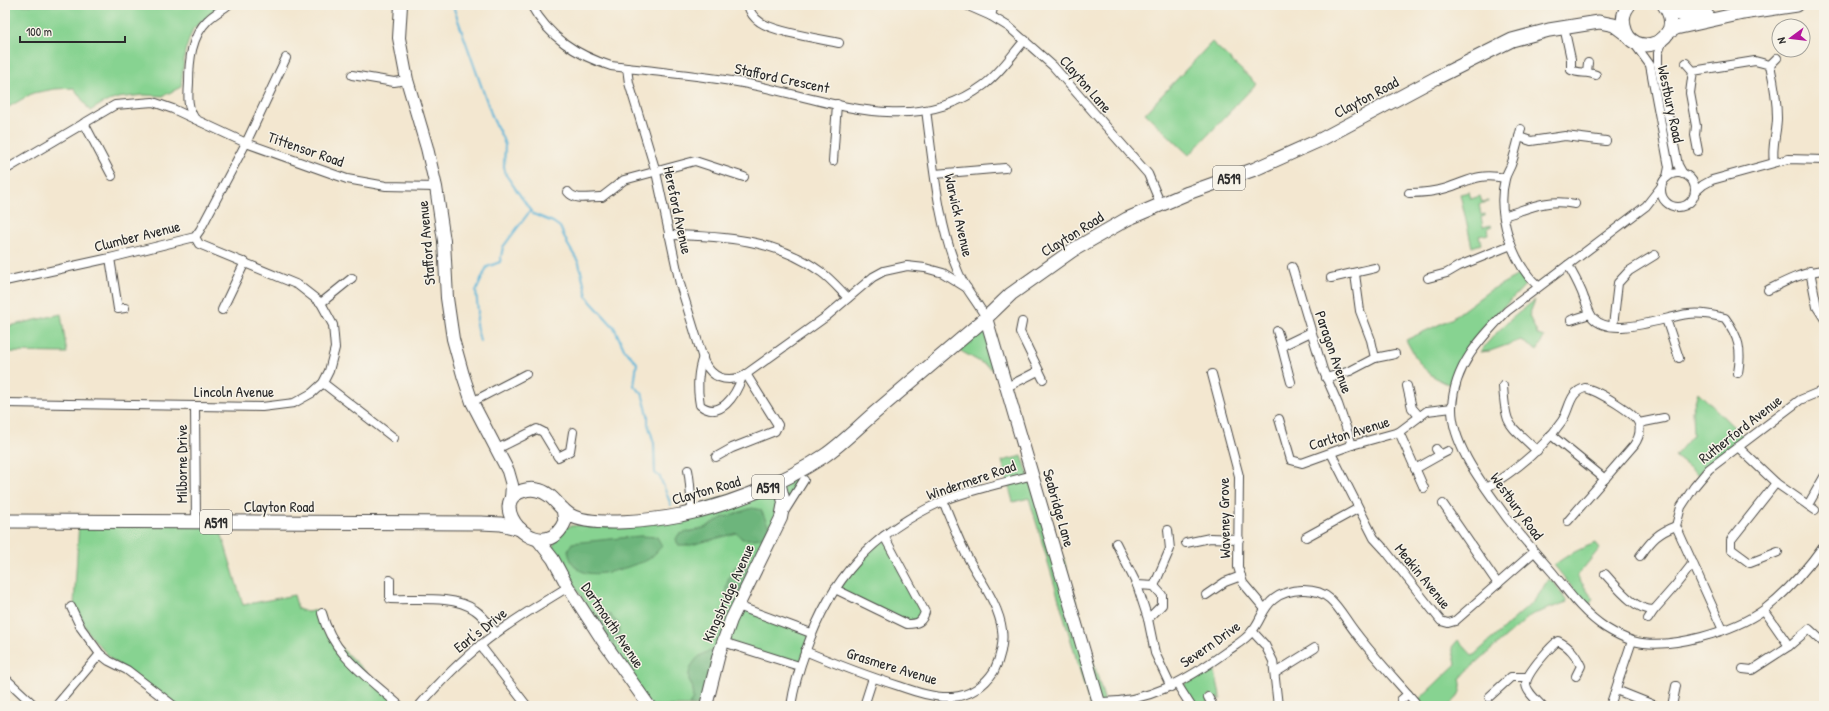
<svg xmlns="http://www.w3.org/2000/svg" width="1829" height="711" viewBox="0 0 1829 711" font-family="'Patrick Hand',sans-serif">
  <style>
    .green { fill: #87d391; stroke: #597f5e }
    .forest { fill: #6db57b; stroke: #4c7053 }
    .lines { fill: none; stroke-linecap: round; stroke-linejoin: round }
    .stream { stroke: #5cb5d9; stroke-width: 2 }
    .street-casing { stroke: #494744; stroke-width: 10 }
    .secondary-casing { stroke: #494744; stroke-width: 14 }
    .primary-casing { stroke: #494744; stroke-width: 15 }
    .street { stroke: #fff; stroke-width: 8 }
    .secondary { stroke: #fff; stroke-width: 12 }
    .primary { stroke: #fff; stroke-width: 13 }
    .labels { text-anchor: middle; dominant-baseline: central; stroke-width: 3; stroke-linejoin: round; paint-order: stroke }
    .shield { fill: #f7f3e8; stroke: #686764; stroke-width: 1 }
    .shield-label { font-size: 14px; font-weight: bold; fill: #2b2b2b }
    .street-label { font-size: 15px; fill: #2b2b2b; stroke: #f7f3e8 }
  </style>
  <rect width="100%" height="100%" fill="#f7f3e8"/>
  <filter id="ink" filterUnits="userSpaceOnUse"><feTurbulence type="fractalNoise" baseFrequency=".025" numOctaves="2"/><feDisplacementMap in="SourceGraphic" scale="8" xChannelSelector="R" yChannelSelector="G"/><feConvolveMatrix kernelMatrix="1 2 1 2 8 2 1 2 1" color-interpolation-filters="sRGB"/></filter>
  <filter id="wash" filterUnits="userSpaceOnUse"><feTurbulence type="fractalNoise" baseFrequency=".012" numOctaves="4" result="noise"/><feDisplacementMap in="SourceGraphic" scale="16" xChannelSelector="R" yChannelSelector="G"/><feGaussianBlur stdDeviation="0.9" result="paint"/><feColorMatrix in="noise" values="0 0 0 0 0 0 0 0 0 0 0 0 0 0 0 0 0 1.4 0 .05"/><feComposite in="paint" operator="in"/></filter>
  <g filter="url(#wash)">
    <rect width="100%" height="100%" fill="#f3e7d0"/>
    <g class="green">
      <polygon points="5,5 221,5 193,29 185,51 181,87 163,96 143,95 118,98 103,103 90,111 74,88 55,89 33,93 5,109"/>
      <polygon points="1212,42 1256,84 1189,155 1145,113"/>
      <polygon points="1469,192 1471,199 1480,196 1482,202 1488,201 1488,202 1479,204 1481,215 1485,214 1485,216 1481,217 1483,227 1491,225 1492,226 1488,228 1489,234 1479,236 1481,244 1472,247 1460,194"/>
      <path d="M1520 274 1526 284C1512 300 1495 314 1481 330 1467 346 1459 364 1450 383L1448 384C1424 374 1418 362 1406 340L1451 319 1489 291Z"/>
      <path d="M1535 300 1529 316 1538 335 1544 337 1537 351 1521 340 1490 351 1480 352C1496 331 1514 316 1535 300Z"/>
      <polygon points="61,314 67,353 5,352 5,327"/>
      <polygon points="986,318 1003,375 952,346"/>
      <polygon points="1698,392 1743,436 1709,463 1699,475 1675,456 1693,435 1692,411"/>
      <polygon points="1022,456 1056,556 1062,553 1105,702 1108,706 1088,706 1090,705 1029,498 1013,502 1002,461"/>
      <path d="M798 471 804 480 739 606 811 633 799 666 723 642 706 706H649L554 553C553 540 557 530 570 526L664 518Z"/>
      <polygon points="79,521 218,522 243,605 294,595 298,609 307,612 318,610 322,613 332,639 400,706 174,706 111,659 89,634 74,605"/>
      <polygon points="884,536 925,612 915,624 835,589"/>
      <path d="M1596 543 1600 548 1577 576 1593 599 1588 607 1554 565C1569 554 1579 549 1596 543Z"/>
      <path d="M1548 579 1554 582 1567 602 1531 615 1467 671 1460 679C1464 690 1457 699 1449 706H1412L1456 664 1452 647 1458 640 1473 656 1533 602 1540 593Z"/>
      <path d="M1214 667 1221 699H1217L1209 694 1206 706H1195C1191 701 1186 696 1184 690 1180 680 1207 670 1214 667Z"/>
    </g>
    <g class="forest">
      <polygon points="752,508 761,510 769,527 766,537 754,539 742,539 737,533 691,545 678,545 676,539 679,534 704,528 722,518"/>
      <path d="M640 536 657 537 662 546C658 550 653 556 649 559 643 563 634 564 628 567 605 574 573 583 568 550L572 543Z"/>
      <path d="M742 564 747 567V578L736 601 727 602C723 593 728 573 736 566 738 565 740 565 742 564Z"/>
      <polygon points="608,613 619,624 619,635 612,645 598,623 598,614"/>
      <path d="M710 651 716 657 702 702 695 706 689 705 693 699C692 695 693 693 693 690 693 686 690 683 689 680 687 667 698 654 710 651Z"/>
    </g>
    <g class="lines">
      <g class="stream">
        <polyline points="453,6 493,119 502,137 505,145 504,167 506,175 533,214 553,222 560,227 568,245 579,263 587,296 591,302 614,327 624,349 637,363 634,386 642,393 648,415 648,424 654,443 655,473 660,477 671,505"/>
        <polyline points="480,341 476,325 478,311 476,291 487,267 500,262 503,247 530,211"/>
      </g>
    </g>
  </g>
  <g filter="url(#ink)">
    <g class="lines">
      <defs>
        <g id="street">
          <path d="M531 5C549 37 576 55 611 66 656 72 703 75 748 84 826 99 912 139 984 85 1000 73 1012 55 1025 40"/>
          <path d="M748 5C750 13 754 18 760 22 774 32 821 39 839 43"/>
          <polyline points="966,5 991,16 1009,27 1053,66 1148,174 1161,205"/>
          <polyline points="991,16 994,5"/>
          <path d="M1564 27 1571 59V70C1579 74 1586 71 1596 75"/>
          <polyline points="1664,38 1658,53 1658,64 1678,165 1683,174"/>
          <polyline points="1634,43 1650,65 1669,167 1667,177"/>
          <polyline points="1686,63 1693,71"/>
          <polyline points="1770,65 1777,58"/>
          <path d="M627 68 629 83 656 172 680 284 704 362C713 378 724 382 742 377L827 316 873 277 884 271 907 266 925 268 943 273 967 288"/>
          <polyline points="1587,71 1588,63"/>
          <polyline points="352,75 394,82 407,80"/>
          <path d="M926 110C933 161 938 227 959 274 966 290 978 303 986 318"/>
          <path d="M195 119C187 107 188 97 189 83 189 61 191 36 208 20 214 14 222 10 228 5"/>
          <polyline points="84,123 112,176"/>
          <path d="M1521 129C1518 141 1515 154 1511 165 1509 170 1506 174 1505 179 1496 213 1512 263 1538 286"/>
          <polyline points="1519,137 1531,141 1565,136 1606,141"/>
          <path d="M1698 151 1695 135 1696 126 1690 93 1693 71 1755 61 1770 65C1774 83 1777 100 1777 118 1777 133 1771 147 1774 162"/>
          <polyline points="833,161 837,104"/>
          <polyline points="5,170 115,105 153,102 173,109 246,143 347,179 386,186 436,187"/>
          <circle cx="1678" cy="190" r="17"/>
          <polyline points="935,174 1005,168"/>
          <path d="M1661 187 1646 206 1507 311C1480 339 1454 366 1452 407 1451 446 1486 488 1507 518 1522 537 1537 555 1553 573 1569 593 1584 614 1606 628 1614 633 1624 638 1633 641 1669 651 1735 631 1765 609 1788 591 1807 569 1824 545"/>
          <path d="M568 192C576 202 592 196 602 197L624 180 695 161 744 177"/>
          <polyline points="1695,192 1703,185 1712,180 1788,159 1824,160"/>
          <path d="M1409 193C1422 193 1434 192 1447 188 1471 180 1478 173 1505 178"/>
          <path d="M1504 216C1529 208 1548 198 1575 204"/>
          <path d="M669 235C722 236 777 239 821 272 831 279 839 289 848 298"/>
          <polyline points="110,258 118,309 125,308"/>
          <path d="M1568 265C1574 276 1580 286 1584 298 1587 304 1588 312 1593 318 1612 339 1664 317 1688 314 1700 312 1714 315 1725 318 1739 337 1742 350 1738 373"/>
          <polyline points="1292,267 1323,370 1338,404 1352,445"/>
          <polyline points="1810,271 1817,307 1824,318"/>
          <polyline points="1331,278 1375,268"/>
          <polyline points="1428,278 1447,273 1459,266 1511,245"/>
          <polyline points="5,281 110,258 195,237 200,230 246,143 286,58"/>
          <path d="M1768 290C1786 281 1803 272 1824 270"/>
          <polyline points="321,303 352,278"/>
          <polyline points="222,310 245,262"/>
          <polyline points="1666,319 1679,358"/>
          <polyline points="1571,320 1590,314"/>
          <polyline points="1022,322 1020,332 1043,379"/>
          <polyline points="1613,326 1618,283 1629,271 1655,255"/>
          <path d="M1277 331C1283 348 1286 365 1291 382"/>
          <polyline points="1282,346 1311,332"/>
          <path d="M703 357C697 373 697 388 700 405 720 421 736 395 742 377"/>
          <polyline points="1375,358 1395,354"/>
          <polyline points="1212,374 1239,476 1238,567 1243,583 1264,608"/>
          <polyline points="1326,378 1350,371 1375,358 1371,340 1360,311 1355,274"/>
          <polyline points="323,383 394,438"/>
          <polyline points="1407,386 1412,408 1419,416"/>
          <path d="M1503 386C1506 429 1508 422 1537 451"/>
          <polyline points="1007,387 1038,371"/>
          <polyline points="472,402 526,374"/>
          <polyline points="5,403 262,407 294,403 312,393 323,383 329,371 335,348 333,325 321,303 298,285 199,244 195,237"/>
          <polyline points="195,406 196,522"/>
          <polyline points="1279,419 1291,460 1302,463 1352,445 1399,432 1427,411 1452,408"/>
          <polyline points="1639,423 1664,418"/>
          <polyline points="1399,432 1424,488"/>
          <polyline points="1551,435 1605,479"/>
          <polyline points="1738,447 1776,483 1815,510"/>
          <polyline points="497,449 537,429 543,432 558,457 570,451 573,432"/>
          <polyline points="1331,453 1374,538 1385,550 1441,621 1448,623 1455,621 1534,552"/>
          <polyline points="1440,455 1448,451"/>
          <polyline points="716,457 732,448 775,431 778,425 746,374"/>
          <polyline points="1415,469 1440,455 1436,449"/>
          <path d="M688 470C691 485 690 498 693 512"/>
          <polyline points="1776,483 1731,540 1731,549 1750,563 1778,552"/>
          <path d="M1486 488C1515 471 1542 450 1562 421 1570 409 1569 392 1585 388 1596 390 1636 413 1639 424 1641 432 1639 438 1634 445L1568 521"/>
          <polyline points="1443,504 1498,584"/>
          <polyline points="1808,505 1824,477"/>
          <polyline points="784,512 804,480"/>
          <polyline points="1306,537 1357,509"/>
          <polyline points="1116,543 1137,585 1148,619 1155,653 1171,687"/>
          <polyline points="1186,543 1210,538 1239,539"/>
          <path d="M1640 556C1652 540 1657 533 1676 526"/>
          <path d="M1605 574C1618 588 1634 610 1654 610L1675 586 1693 563"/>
          <path d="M390 580V599C416 600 454 595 475 610 484 616 489 625 496 633"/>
          <polyline points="1137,585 1154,586 1162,595 1162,605 1148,619"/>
          <polyline points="1154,586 1170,549 1168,530"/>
          <path d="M835 589 907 624C918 624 922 622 925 612L884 536"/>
          <polyline points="1206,595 1225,582 1241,576"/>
          <polyline points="738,606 811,633"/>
          <polyline points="71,607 81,628 100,654 109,661 127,670 174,706"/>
          <polyline points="1764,610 1789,646"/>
          <path d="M322 613C332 655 370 679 400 706"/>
          <polyline points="1648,619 1654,610"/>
          <polyline points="1723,630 1676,526 1681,507 1694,487 1709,469 1800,400 1824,390"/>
          <polyline points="1252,631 1265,645 1273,661 1278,706"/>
          <polyline points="723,642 799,666"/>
          <polyline points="480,645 527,706"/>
          <path d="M805 651C836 664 867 676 899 686 916 692 934 698 952 697 970 696 985 685 994 671 1000 659 1004 643 1002 630 999 604 979 579 967 556 958 539 951 520 943 501"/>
          <polyline points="1743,669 1752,670 1789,646 1809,629 1824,643"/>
          <polyline points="1275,673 1315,648"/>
          <polyline points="5,678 35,706"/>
          <polyline points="1177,684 1191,706"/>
          <polyline points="1616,690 1656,706"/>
          <polyline points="1208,697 1213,706"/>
          <polyline points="1489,697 1511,677 1527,677"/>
          <polyline points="1401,700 1408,694"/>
          <path d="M1099 702C1148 703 1187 680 1226 652 1234 646 1246 640 1252 631 1261 621 1262 608 1274 599 1288 588 1316 586 1330 599 1340 608 1347 622 1356 633 1374 657 1395 679 1415 702"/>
          <polyline points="56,706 100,654"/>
          <path d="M419 706C438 684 459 662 482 644 509 622 539 605 568 587"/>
          <path d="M791 706C794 686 799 669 806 650 831 578 872 533 943 501 969 490 1004 483 1033 475"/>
          <polyline points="864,706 873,678"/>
          <path d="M1542 706C1522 686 1521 684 1538 662 1545 654 1550 647 1558 641 1570 647 1575 654 1581 666L1576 676"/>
          <polyline points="1610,706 1632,641"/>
          <polyline points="1672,706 1676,686"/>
        </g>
        <g id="secondary">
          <polyline points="401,5 399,38 407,80 427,148 436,187 444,241 447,298 453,339 463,375 472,402 508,471 512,485 511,499"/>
          <polyline points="986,318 1100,706"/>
          <polyline points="538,540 553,559 568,587 603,641 649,706"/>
          <polyline points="706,706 719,654 731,620 781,518 784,502 779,482"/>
        </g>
        <g id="primary">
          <path d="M1629 5C1624 11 1622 18 1624 26 1631 63 1690 40 1664 5"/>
          <polyline points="1669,11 1683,15 1707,15"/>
          <polyline points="1667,33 1676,28 1743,13 1797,5"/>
          <path d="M563 509 565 521C547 563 499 522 511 499 516 491 529 488 537 490 552 492 558 508 570 515 593 528 655 520 681 515 732 504 780 485 824 456 843 443 860 425 878 410 914 379 950 349 986 318L1011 294 1073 250 1127 219 1188 193 1255 169 1320 140 1436 78 1512 40 1549 30 1599 22 1614 25 1626 34"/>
          <polyline points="5,521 481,523 501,524 520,529"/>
        </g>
      </defs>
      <use href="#street" class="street-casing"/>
      <use href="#secondary" class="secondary-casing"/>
      <use href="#primary" class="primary-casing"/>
      <use href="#street" class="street"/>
      <use href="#secondary" class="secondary"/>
      <use href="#primary" class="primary"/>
    </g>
  </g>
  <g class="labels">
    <g class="shield">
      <rect x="1213" y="166" width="32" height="24" rx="3"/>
      <rect x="752" y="475" width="32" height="24" rx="3"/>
      <rect x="200" y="510" width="32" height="24" rx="3"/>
    </g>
    <g class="shield-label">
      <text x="1229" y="178">A519</text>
      <text x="768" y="487">A519</text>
      <text x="216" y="522">A519</text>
    </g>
    <g class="street-label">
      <text transform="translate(782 78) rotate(12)">Stafford Crescent</text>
      <text transform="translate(1086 84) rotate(49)">Clayton Lane</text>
      <text transform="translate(1366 97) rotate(-28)">Clayton Road</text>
      <text transform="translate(1671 104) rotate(78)">Westbury Road</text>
      <text transform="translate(306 149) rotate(19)">Tittensor Road</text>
      <text transform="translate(678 210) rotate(78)">Hereford Avenue</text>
      <text transform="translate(959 215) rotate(77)">Warwick Avenue</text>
      <text transform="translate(1072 234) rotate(-32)">Clayton Road</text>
      <text transform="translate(137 236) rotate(-14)">Clumber Avenue</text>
      <text transform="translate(426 243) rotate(-95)">Stafford Avenue</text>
      <text transform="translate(1334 352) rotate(71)">Paragon Avenue</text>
      <text x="234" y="391">Lincoln Avenue</text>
      <text transform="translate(1740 429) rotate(-38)">Rutherford Avenue</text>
      <text transform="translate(1349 433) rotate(-17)">Carlton Avenue</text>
      <text transform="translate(181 464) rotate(-90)">Milborne Drive</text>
      <text transform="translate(971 480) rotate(-19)">Windermere Road</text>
      <text transform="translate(706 490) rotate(-16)">Clayton Road</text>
      <text x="279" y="506">Clayton Road</text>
      <text transform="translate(1517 506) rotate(54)">Westbury Road</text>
      <text transform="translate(1059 508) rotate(74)">Seabridge Lane</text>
      <text transform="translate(1224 518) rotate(-91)">Waveney Grove</text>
      <text transform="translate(1423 576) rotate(51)">Meakin Avenue</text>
      <text transform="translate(728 593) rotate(-66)">Kingsbridge Avenue</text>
      <text transform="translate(613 625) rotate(56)">Dartmouth Avenue</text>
      <text transform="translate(480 630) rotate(-38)">Earl's Drive</text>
      <text transform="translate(1210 644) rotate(-35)">Severn Drive</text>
      <text transform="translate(892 666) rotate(17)">Grasmere Avenue</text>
    </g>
  </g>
  <rect width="1829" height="711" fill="none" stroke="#f7f3e8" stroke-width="20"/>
  <g transform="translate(1791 38) rotate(255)"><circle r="19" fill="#f7f3e8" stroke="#a5a39c"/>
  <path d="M0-3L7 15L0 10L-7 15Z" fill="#b5179e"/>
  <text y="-6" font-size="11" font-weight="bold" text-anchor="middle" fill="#2b2b2b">N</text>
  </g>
  <path d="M20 36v6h105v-6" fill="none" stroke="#2b2b2b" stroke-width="2"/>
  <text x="26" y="36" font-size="12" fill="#2b2b2b" stroke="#f7f3e8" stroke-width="3" paint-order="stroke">100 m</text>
</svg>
